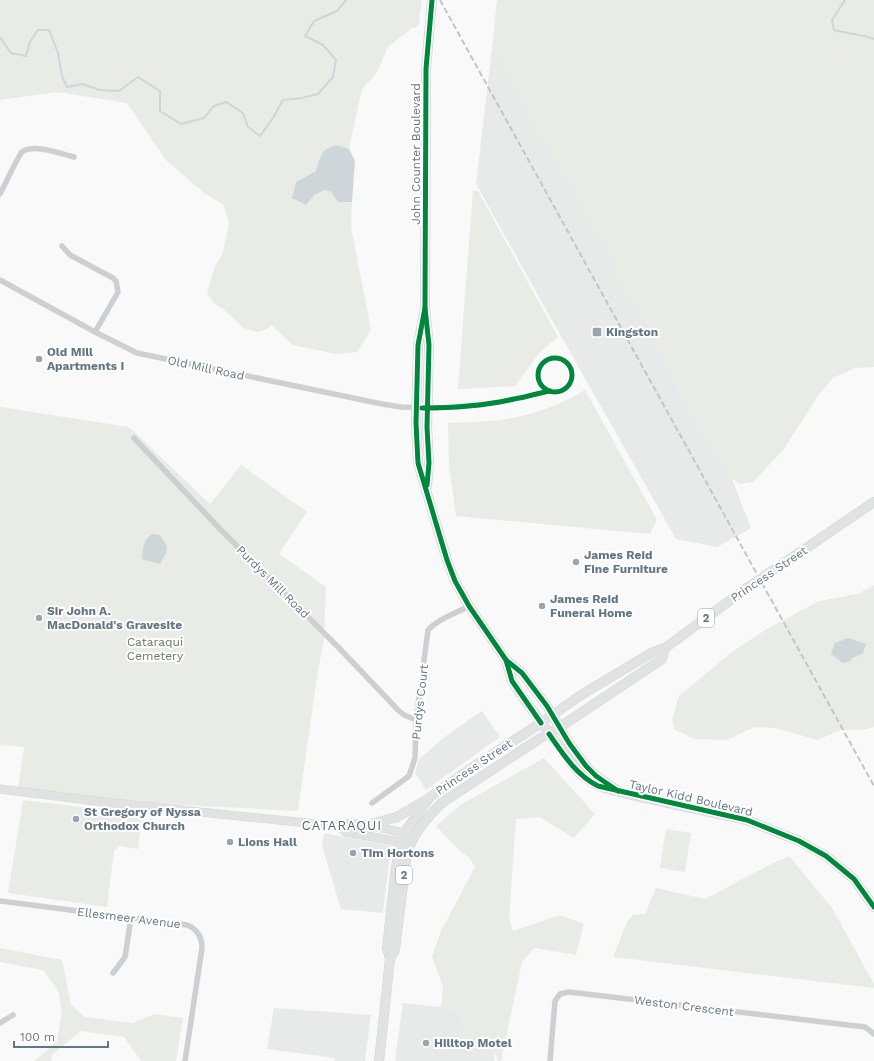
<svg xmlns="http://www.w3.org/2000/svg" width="874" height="1061" viewBox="0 0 874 1061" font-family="'Work Sans',sans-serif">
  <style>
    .built { fill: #e8e9e9 }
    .green { fill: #e8ebe6 }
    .water { fill: #ced6d9 }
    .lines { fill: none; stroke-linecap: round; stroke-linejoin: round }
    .stream { stroke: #ced6d9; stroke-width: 2 }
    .secondary-casing { stroke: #d5d6d7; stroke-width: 9 }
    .primary-casing { stroke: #d5d6d7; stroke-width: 10 }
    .minor { stroke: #cecfd0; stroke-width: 5.5 }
    .tertiary { stroke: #cecfd0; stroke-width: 7 }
    .secondary { stroke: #e1e2e2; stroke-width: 8 }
    .primary { stroke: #e1e2e2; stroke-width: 9 }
    .rail { stroke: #c3c5c6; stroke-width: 2; stroke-dasharray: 6 3; stroke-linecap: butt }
    .primary-bridge-casing { stroke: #d5d6d7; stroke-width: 10; stroke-linecap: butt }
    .primary-bridge { stroke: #e1e2e2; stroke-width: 9 }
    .cycleway-casing { stroke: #fff; stroke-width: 8 }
    .cycleway { stroke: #00873e; stroke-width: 5 }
    .poi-dot { fill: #99a4ac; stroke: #fff; stroke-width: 1.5 }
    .labels { text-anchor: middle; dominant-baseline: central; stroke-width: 4; stroke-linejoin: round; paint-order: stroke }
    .shield { fill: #fff; stroke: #939fa8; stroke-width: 1 }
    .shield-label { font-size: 11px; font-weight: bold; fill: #657683 }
    .street-label { font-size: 12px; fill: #657683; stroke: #fff }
    .poi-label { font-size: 12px; font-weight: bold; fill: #657683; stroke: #fff; text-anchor: start }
    .park-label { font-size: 12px; fill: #687a64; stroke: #fff }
    .neighbourhood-label { font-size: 13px; letter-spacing: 1px; fill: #57646e; stroke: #fff }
  </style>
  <rect width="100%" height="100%" fill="#f9f9f9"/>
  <g class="built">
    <polygon points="492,48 508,69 521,100 605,243 629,296 644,318 693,419 732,479 751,528 717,547 676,539 548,313 476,184"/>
    <polygon points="482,711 500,737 426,790 415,773 419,759 446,736"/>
    <polygon points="324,833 387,845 391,847 383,913 341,909 322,846"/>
    <polygon points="403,1003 441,1007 461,1012 495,1051 494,1061 395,1061"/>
    <polygon points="274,1008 371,1015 365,1061 334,1061 335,1058 267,1049"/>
  </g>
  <g class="green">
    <polygon points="0,0 422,0 418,27 412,28 388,47 376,74 362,89 349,149 336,145 321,154 316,171 296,182 314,195 325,190 331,192 338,202 352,202 351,227 371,330 357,352 336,354 293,345 271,325 267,329 258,332 244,328 224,310 215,304 207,294 214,268 223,252 229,223 224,205 204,193 166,160 127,103 57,92 0,100"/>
    <polygon points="497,0 874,0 874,367 855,368 833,378 819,394 784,449 753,482 740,484 732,479 693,419 644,318 629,296 605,243 521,100 508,69 492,48"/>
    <polygon points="473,190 478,191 558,337 540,352 515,386 458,389"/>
    <path d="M585 390 657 520 650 534 456 516 449 465 448 423C467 422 488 422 507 419 534 415 562 404 585 390Z"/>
    <polygon points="0,407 129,427 210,504 241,465 307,512 279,554 326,587 324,639 317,676 298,811 107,801 18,789 24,747 1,745 0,747"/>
    <polygon points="874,585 874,727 863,730 840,730 818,740 775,728 754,727 727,740 694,739 674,729 672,719 679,696 733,651 767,629 819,601 858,594"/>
    <polygon points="544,758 595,814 574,838 539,817 516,819 509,920 513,931 560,915 584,924 576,955 534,948 522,962 501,1061 498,1061 495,1051 459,1047 461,1012 441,1007 443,986 432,957 441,931 475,867 469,857 461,852 436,826 462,804"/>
    <polygon points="23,800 142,814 138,849 120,846 114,851 107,907 8,893"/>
    <polygon points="666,829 691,833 685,872 660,868"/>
    <polygon points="789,856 832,908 874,984 874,988 613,957 627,922 633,915 645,914 656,888 705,899 773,863"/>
    <polygon points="0,948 62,960 71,1005 85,1017 132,1023 155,1014 183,1018 176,1061 141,1061 124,1037 81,1031 52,1055 51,1061 34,1061 57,1042 62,1011 58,990 43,970 0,962"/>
  </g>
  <g class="water">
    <path d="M336 145 349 149 355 161 352 202H338L331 192 325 190 314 195 306 205 292 198 296 182 316 171C321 156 319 151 336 145Z"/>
    <path d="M152 534 160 535 167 546 166 553 160 564 142 559C143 549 143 540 152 534Z"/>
    <polygon points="848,638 866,644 863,653 851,659 851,661 843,663 831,654 835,643"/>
  </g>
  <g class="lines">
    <g class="stream">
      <path d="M845 0 832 20 834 30C847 34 862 34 874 39"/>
      <polyline points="0,37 11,53 26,56 30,42 38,30 49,30 58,53 62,76 67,87 82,84 100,90 119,91 138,77 160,91 160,111 181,124 204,118 214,106 226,102 243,113 248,127 260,136 273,118 283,100 302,98 318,94 333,77 336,60 323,45 305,36 314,21 337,11 346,0"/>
    </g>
    <defs>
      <g id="secondary">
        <polyline points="0,789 103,802 327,825 340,827 346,832 410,844"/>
        <path d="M340 827C342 826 344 825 346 824 355 821 404 832 414 837"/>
      </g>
      <g id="primary">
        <polyline points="425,308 418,345 416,423 418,463 447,560 455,581 469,606 506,660 522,673 547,706 569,743 586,766 596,776 618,791"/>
        <polyline points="427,486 429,463 427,427 429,345 425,308 426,69 432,0"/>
        <polyline points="790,559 874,502"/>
        <polyline points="506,660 512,681 522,696 571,763 580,774 593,783 604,788 636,796 747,820 799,841 826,856 854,879 874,907"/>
        <polyline points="363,826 397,817 426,800"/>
        <path d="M390 959 395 950 407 853C413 834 428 816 443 802L539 739 560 727 662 659 665 648"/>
        <polyline points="379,1061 390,959 387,948 395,875 400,842 404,833 430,797 476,765 541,723 581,695 653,652 665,648 747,588"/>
      </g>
    </defs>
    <use href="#secondary" class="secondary-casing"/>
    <use href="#primary" class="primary-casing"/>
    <g class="minor">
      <path d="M0 194C4 187 18 156 22 152 34 143 61 154 74 157"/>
      <polyline points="62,246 70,255 113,278 116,281 118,292 95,332"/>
      <polyline points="0,280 95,332 137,353 382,404 401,407 428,408"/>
      <polyline points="134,438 220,529 342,651 398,710 404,715 416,720"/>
      <path d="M372 803 409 776 415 758 416 720 428 630C439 618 455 614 469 606"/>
      <path d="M0 901 187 925C197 929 202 937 202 948L185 1061"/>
      <polyline points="113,973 125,957 131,918"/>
      <polyline points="0,1023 13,1015"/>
      <polyline points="550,1061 555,1001 560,994 569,992 865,1027 874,1034"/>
    </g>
    <path class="tertiary" d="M428 408C457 408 485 404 514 399"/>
    <use href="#secondary" class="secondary"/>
    <use href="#primary" class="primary"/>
    <polyline class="rail" points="440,0 874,786"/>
    <defs>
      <polyline id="primary-bridge" points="747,588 790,559"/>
    </defs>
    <use href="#primary-bridge" class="primary-bridge-casing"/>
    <use href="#primary-bridge" class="primary-bridge"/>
    <defs>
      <g id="cycleway">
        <polyline points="425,308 418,345 416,423 418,463 447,560 455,581 469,606 506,660 522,673 547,706 569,743 586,766 596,776 618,791"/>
        <circle cx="555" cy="375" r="17"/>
        <path d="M422 408C453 408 484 406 514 399 527 397 538 393 550 391"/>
        <polyline points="427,485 429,463 427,427 429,345 425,308 426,69 432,0"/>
        <polyline points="506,660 512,681 541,723"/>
        <path d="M549 734C563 754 576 775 598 786L747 820 799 841 826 856 854 879 874 907"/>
      </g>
    </defs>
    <use href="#cycleway" class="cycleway-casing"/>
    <use href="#cycleway" class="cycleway"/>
  </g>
  <g class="poi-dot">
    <rect x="592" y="327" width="10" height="10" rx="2"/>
    <circle cx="39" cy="359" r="4"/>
    <circle cx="576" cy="562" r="4"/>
    <circle cx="542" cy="606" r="4"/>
    <circle cx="39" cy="618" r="4"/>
    <circle cx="76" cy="819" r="4"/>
    <circle cx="230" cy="842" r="4"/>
    <circle cx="353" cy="853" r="4"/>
    <circle cx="426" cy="1043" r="4"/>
  </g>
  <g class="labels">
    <g class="shield">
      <rect x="698" y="609" width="16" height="18" rx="3"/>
      <rect x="396" y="866" width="16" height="18" rx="3"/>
    </g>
    <g class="shield-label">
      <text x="706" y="618">2</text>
      <text x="404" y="875">2</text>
    </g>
    <g class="street-label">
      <text transform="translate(416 154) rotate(-90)">John Counter Boulevard</text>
      <text transform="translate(206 368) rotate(12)">Old Mill Road</text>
      <text transform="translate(769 574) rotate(-34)">Princess Street</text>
      <text transform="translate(273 582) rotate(45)">Purdys Mill Road</text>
      <text transform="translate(420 702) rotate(-84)">Purdys Court</text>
      <text transform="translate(474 767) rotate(-34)">Princess Street</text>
      <text transform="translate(691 798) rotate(13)">Taylor Kidd Boulevard</text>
      <text transform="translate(129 918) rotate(7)">Ellesmeer Avenue</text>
      <text transform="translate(684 1006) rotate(7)">Weston Crescent</text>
    </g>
    <g class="poi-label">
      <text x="606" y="332">Kingston</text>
      <text x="47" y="352">Old Mill<tspan x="47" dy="14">Apartments I</tspan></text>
      <text x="584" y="555">James Reid<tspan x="584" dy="14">Fine Furniture</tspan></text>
      <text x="550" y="599">James Reid<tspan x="550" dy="14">Funeral Home</tspan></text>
      <text x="47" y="611">Sir John A.<tspan x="47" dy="14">MacDonald's Gravesite</tspan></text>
      <text x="84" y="812">St Gregory of Nyssa<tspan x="84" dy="14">Orthodox Church</tspan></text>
      <text x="238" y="842">Lions Hall</text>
      <text x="361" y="853">Tim Hortons</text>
      <text x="434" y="1043">Hilltop Motel</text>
    </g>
    <g class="park-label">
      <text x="155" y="642">Cataraqui<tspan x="155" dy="14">Cemetery</tspan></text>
    </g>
    <g class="neighbourhood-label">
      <text x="342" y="825">CATARAQUI</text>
    </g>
  </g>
  <path d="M14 1041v6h94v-6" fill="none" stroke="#657683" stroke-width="2"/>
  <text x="20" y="1041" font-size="12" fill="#657683" stroke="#ffffff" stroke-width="3" paint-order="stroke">100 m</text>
</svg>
